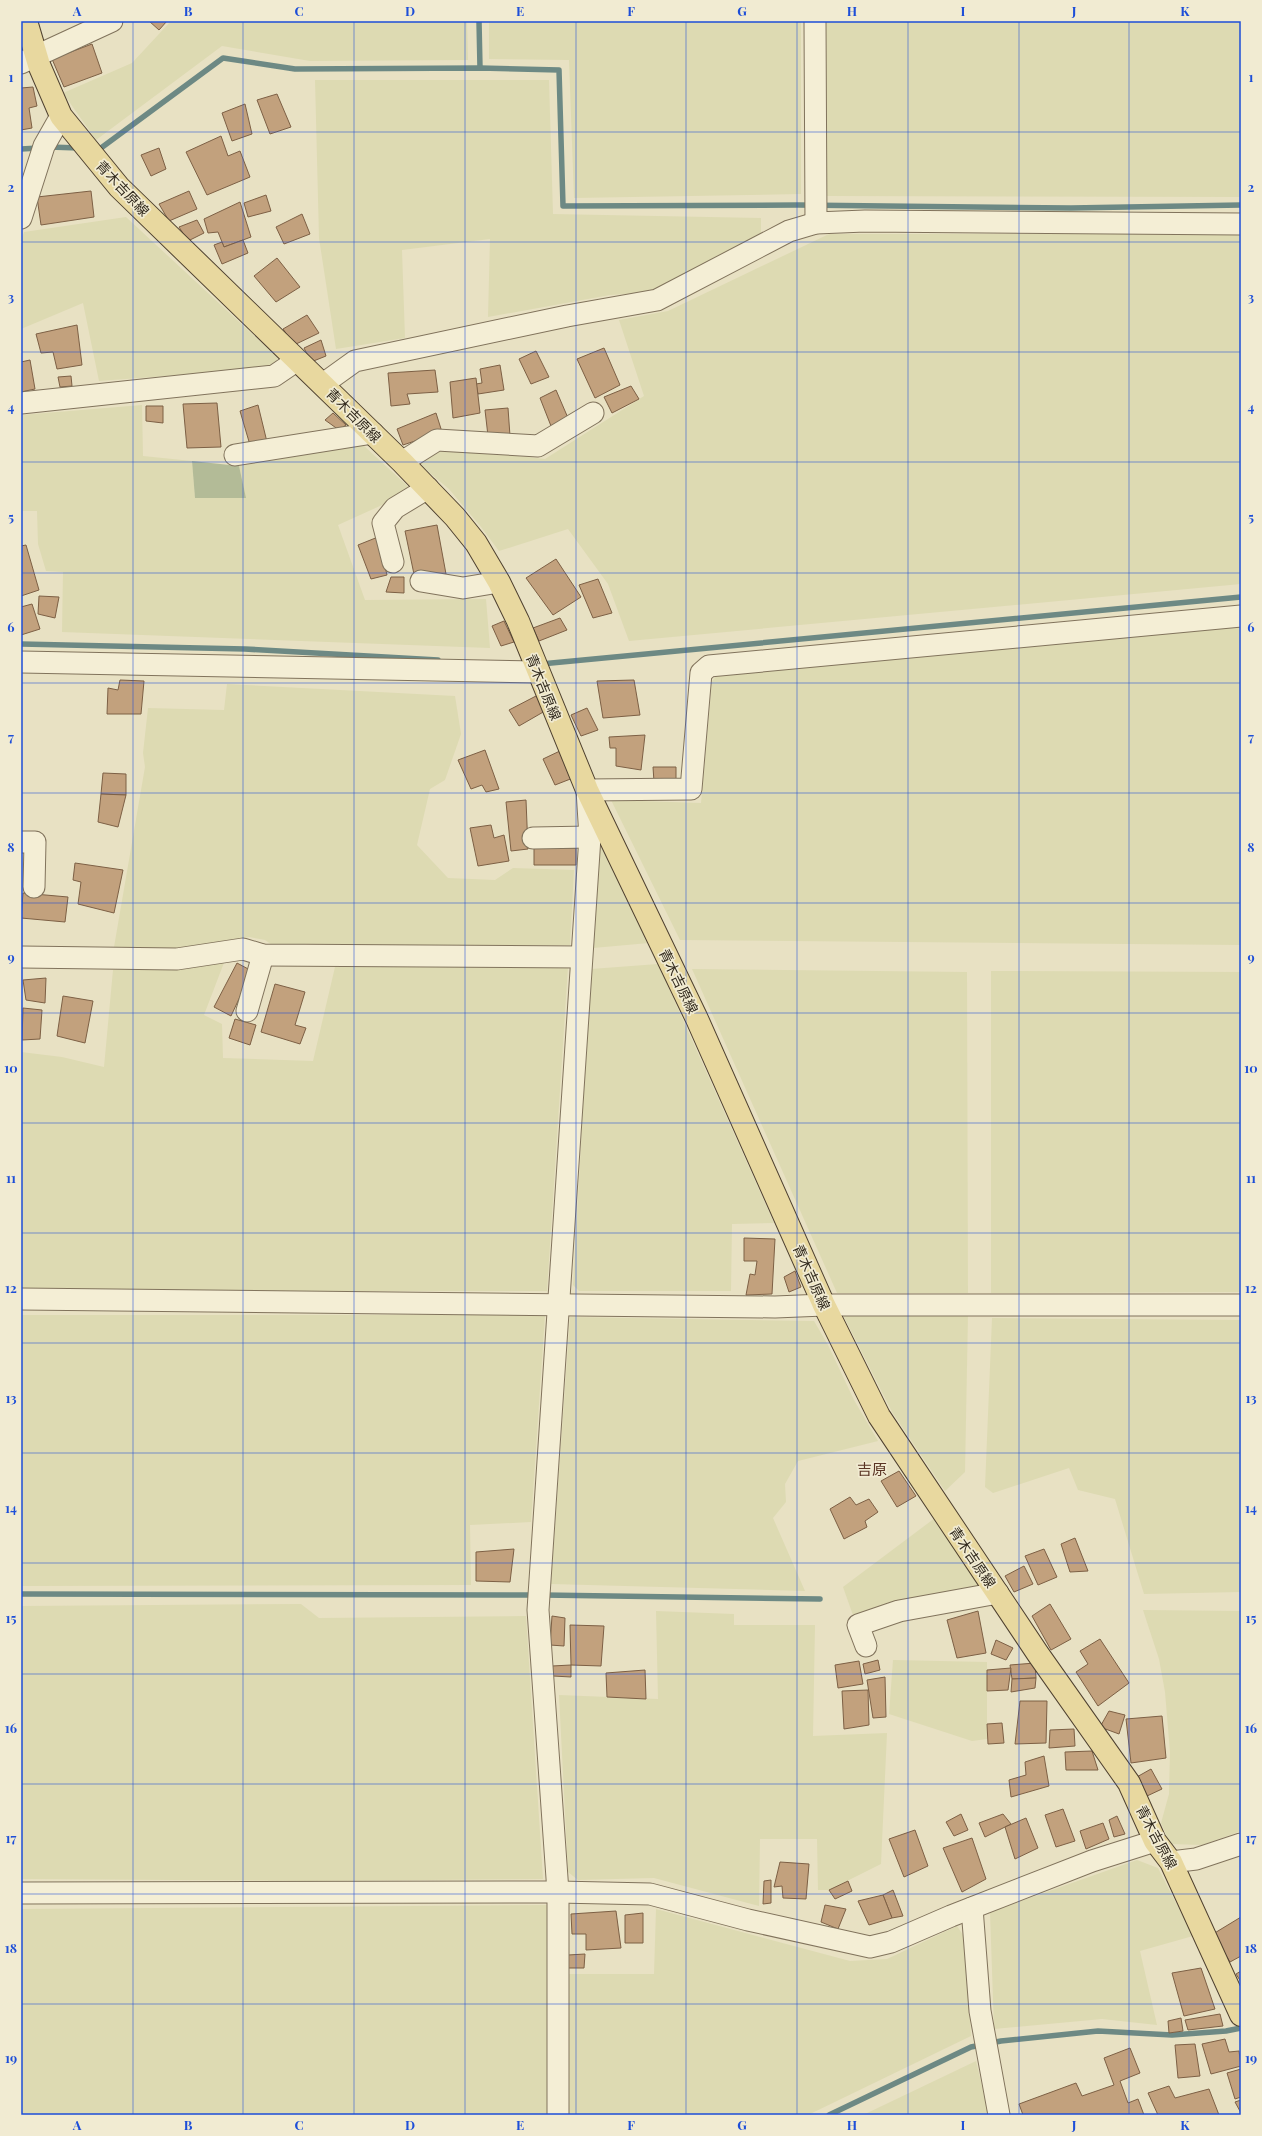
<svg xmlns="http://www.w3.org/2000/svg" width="1262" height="2136" viewBox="0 0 1262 2136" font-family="'Playfair Display','Noto Sans JP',serif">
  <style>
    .farmland { fill: #dddab2 }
    .cemetery { fill: #b3bb97 }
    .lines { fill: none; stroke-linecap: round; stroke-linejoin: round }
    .stream { stroke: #6d8984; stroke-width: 5.5 }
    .building { fill: #c2a17d; stroke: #7d6045 }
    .minor-casing { stroke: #81735c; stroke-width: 23 }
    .major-casing { stroke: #4f4130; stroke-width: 24 }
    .minor { stroke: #f4eed5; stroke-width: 21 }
    .major { stroke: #e8d89f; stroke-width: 22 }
    .grid { fill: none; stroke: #1d4ed8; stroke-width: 1; stroke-opacity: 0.55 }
    .labels { text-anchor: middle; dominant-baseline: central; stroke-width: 3.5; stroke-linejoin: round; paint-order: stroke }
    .street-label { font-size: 14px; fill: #322a1e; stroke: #f1ebd2 }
    .neighbourhood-label { font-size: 15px; fill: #5a3423; stroke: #f1ebd2 }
    .neatline { fill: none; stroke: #1d4ed8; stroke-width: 1.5 }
    .grid-label { font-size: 13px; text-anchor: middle; font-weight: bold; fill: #1d4ed8 }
  </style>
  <rect width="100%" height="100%" fill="#e8e1c3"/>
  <g class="farmland">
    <polygon points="171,21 467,21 468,60 310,61 222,46 96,140 63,93 132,63"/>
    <polygon points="489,21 801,21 801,194 574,198 569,60 489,59"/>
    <polygon points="826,21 1241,21 1241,197 827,196"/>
    <polygon points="315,80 549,80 553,214 761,218 761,236 655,292 610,295 488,317 490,239 402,250 405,338 336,349 319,238"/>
    <polygon points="126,217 278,358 271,368 99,381 83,303 21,329 21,241 24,232"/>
    <polygon points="829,234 1241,234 1241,584 629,641 608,584 568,529 499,551 481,527 449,489 419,464 440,448 545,459 644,396 619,320 668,311"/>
    <polygon points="142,405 143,456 192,461 195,497 246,498 239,466 363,445 413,491 338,525 365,600 486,599 490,648 62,632 63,572 46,571 38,544 37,511 21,511 21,415"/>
    <polygon points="1241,626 1241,945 680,940 611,800 701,803 712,681 719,673"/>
    <polygon points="227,684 455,696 461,734 445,780 430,789 417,845 448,878 495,880 513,868 574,870 570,945 275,947 265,940 249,937 169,950 114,947 145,767 143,753 148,708 224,710"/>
    <polygon points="600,842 649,943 593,948"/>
    <polygon points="225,960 204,1015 222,1024 223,1058 313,1061 335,967 568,967 547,1291 21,1291 21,1052 62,1057 104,1067 113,970 171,968"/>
    <polygon points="658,964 774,1223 732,1224 731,1291 579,1291 573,1285 591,969"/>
    <polygon points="692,969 967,972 968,1293 837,1293"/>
    <polygon points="991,971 1241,972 1241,1292 991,1293"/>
    <polygon points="21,1315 545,1315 531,1522 470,1525 471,1585 21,1586"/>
    <polygon points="843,1315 968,1315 965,1472 945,1491 892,1412"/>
    <polygon points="570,1317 814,1321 828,1345 854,1400 878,1441 798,1461 785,1484 786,1502 773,1518 805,1591 551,1584"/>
    <polygon points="992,1318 1241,1320 1241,1592 1144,1594 1115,1499 1078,1490 1069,1468 993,1493 985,1487"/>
    <polygon points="935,1518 983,1585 854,1618 843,1587"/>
    <polygon points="301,1604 319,1618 526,1616 543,1879 311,1881 21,1879 21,1606"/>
    <polygon points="1143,1610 1241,1611 1241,1831 1202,1845 1170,1844 1161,1823 1169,1794 1170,1752 1165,1692 1159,1659"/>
    <polygon points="656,1611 734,1614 734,1625 815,1625 813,1736 887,1733 881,1864 829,1890 818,1890 817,1839 760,1839 759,1906 654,1878 578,1880 568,1872 559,1695 658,1699"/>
    <polygon points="893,1660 987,1662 987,1739 972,1741 889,1714"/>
    <polygon points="1137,1860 1158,1868 1193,1936 1140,1951 1157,2025 1102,2019 994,2029 990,1912"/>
    <polygon points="549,1905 548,2115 21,2115 21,1909"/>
    <polygon points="656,1909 850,1961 887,1959 957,1926 965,1938 971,2036 808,2115 568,2115 566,1974 654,1974"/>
    <polygon points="976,2061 989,2115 863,2115"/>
  </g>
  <polygon class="cemetery" points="192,461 239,466 246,498 195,498"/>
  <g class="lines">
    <g class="stream">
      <polyline points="479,21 480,68"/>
      <polyline points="49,147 79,148"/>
      <polyline points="95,148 101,148 223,58 295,69 480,68 559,70 563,206 798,205 1071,208 1241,205"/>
      <polyline points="21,149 39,148"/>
      <polyline points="21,644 245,649 438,660"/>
      <polyline points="541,664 1241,597"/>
      <polyline points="21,1594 535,1595"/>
      <polyline points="543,1595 820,1599"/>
      <polyline points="829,2115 971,2047 1001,2041 1098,2031 1172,2035 1226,2031 1241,2028"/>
    </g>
  </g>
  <g class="building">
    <polygon points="149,21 167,21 159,30"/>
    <polygon points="92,44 102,73 64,87 52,59"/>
    <polygon points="33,87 37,106 29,108 32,128 21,130 21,88"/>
    <polygon points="277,94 291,127 270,134 257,100"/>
    <polygon points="245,104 252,134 232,141 222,113"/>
    <polygon points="221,136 228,156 240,151 250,177 207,195 186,152"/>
    <polygon points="159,148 166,169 151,176 141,155"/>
    <polygon points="91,191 94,217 41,225 37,197"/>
    <polygon points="189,191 197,209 169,221 159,204"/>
    <polygon points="266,195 271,211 248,217 244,203"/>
    <polygon points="240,202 251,237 224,247 218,232 208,233 204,219"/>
    <polygon points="302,214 310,234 284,244 276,227"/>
    <polygon points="197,220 204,233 188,241 179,227"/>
    <polygon points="243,240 248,253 222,264 214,245 222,242 224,247"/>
    <polygon points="277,258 300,287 276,302 254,276"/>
    <polygon points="307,315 319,333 294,345 283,329"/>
    <polygon points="77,325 82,365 57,369 53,352 41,353 36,334"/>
    <polygon points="321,340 326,356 311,362 304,348"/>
    <polygon points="604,348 620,385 595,398 577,359"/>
    <polygon points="536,351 549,377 531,384 519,359"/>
    <polygon points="30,360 35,389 21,392 21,362"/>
    <polygon points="500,365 504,390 478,394 476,384 482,383 480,369"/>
    <polygon points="435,370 438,392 407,394 410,404 391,406 388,373"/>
    <polygon points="71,376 72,386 60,387 58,377"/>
    <polygon points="476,378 480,413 453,418 450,382"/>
    <polygon points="631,386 639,399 612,413 604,397"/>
    <polygon points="556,390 568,418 551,426 540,398"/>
    <polygon points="217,403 221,447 187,448 183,404"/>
    <polygon points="258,405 267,442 250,445 240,411"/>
    <polygon points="146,406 163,406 163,423 146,421"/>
    <polygon points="508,408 510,436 488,436 485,410"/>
    <polygon points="333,413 346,425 339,430 325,420"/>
    <polygon points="436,413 442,432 403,445 397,429"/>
    <polygon points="437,525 446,574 415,579 405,531"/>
    <polygon points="378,537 387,575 371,579 358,545"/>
    <polygon points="26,545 39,590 21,596 21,546"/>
    <polygon points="556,559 581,597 553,615 526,578"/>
    <polygon points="391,577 404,577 404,593 386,592"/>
    <polygon points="598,579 612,613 593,618 579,585"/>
    <polygon points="39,596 59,597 55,618 38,614"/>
    <polygon points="32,604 40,629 21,635 21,607"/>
    <polygon points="560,618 567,630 539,641 533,628"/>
    <polygon points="504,621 514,642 501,646 492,626"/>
    <polygon points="120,680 144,681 141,714 107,714 108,688 118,690"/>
    <polygon points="634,680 640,715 603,718 597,681"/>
    <polygon points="536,696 545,711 519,726 509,710"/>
    <polygon points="587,708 598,730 581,736 571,715"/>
    <polygon points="645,735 641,770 616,766 616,748 610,748 609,737"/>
    <polygon points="485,750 499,789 486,792 482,785 471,789 458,760"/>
    <polygon points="562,750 573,778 555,785 543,759"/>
    <polygon points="653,767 676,767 676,782 654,782"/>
    <polygon points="103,773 126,774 126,795 101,794"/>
    <polygon points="101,794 126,795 118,827 98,822"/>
    <polygon points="526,800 528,849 511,851 506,802"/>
    <polygon points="491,825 494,838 504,835 509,861 478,866 470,828"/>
    <polygon points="534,846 576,848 576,865 534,865"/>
    <polygon points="75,863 123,870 114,913 78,904 81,882 73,880"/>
    <polygon points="23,893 68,897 65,922 21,918"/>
    <polygon points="237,963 252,971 231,1016 214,1007"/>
    <polygon points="46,978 45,1003 26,1000 23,980"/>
    <polygon points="275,984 305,992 295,1025 306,1028 300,1044 261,1032"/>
    <polygon points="63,996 93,1001 85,1043 57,1036"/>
    <polygon points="23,1008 42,1010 40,1039 22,1040"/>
    <polygon points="235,1019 256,1025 250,1045 229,1038"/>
    <polygon points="744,1238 775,1239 772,1294 746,1295 750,1274 755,1275 757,1261 744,1261"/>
    <polygon points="795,1271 801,1287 789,1292 784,1277"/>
    <polygon points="899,1471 916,1496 897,1507 881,1481"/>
    <polygon points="850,1497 856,1505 869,1499 878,1512 865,1521 867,1527 844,1539 830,1509"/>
    <polygon points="1075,1538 1088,1571 1070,1572 1061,1544"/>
    <polygon points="514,1549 510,1582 476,1581 476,1552"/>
    <polygon points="1044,1549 1057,1577 1038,1585 1025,1556"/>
    <polygon points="1024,1566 1033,1584 1014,1592 1005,1576"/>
    <polygon points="1050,1604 1071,1639 1051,1650 1032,1616"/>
    <polygon points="978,1611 986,1653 957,1658 947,1620"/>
    <polygon points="552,1616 565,1618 564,1646 550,1645"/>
    <polygon points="570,1625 604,1626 601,1666 571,1665"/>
    <polygon points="1100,1639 1129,1683 1098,1706 1076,1672 1088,1664 1080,1651"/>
    <polygon points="996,1640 1013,1648 1006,1660 991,1654"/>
    <polygon points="878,1660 880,1670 865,1674 863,1664"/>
    <polygon points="859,1661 863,1684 838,1688 835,1665"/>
    <polygon points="1035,1663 1036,1678 1012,1679 1010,1665"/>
    <polygon points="571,1665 571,1677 553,1676 552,1666"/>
    <polygon points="1011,1668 1008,1690 987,1691 987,1670"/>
    <polygon points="645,1670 646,1699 607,1697 606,1673"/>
    <polygon points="885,1677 886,1717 873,1718 867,1680"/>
    <polygon points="1036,1678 1035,1688 1011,1692 1012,1679"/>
    <polygon points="868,1690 869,1725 844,1729 842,1691"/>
    <polygon points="1020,1701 1047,1701 1046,1743 1015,1744"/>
    <polygon points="1109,1711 1125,1715 1119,1734 1100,1727"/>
    <polygon points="1162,1716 1166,1758 1131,1763 1126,1719"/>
    <polygon points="1002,1723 1004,1743 988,1744 987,1724"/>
    <polygon points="1074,1729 1075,1746 1049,1748 1050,1730"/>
    <polygon points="1092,1751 1098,1770 1066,1770 1065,1752"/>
    <polygon points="1044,1756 1049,1786 1011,1797 1009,1780 1026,1775 1025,1762"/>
    <polygon points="1151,1769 1162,1789 1147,1796 1135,1778"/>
    <polygon points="1063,1809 1075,1841 1056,1847 1045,1815"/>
    <polygon points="961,1814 968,1830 954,1836 946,1822"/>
    <polygon points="1003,1814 1011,1824 985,1837 979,1823"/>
    <polygon points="1117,1816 1125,1834 1114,1837 1109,1820"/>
    <polygon points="1026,1818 1038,1848 1015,1859 1005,1827"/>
    <polygon points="1103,1823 1109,1839 1086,1849 1080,1831"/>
    <polygon points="915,1830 928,1866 904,1877 889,1839"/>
    <polygon points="972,1838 986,1879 962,1892 943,1848"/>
    <polygon points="780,1862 809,1864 806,1899 783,1898 782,1886 774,1887"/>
    <polygon points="771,1880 771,1903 763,1904 764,1881"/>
    <polygon points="848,1881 852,1891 835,1899 829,1890"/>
    <polygon points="893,1890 903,1916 892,1918 883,1895"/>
    <polygon points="883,1895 892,1918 869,1925 858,1901"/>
    <polygon points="825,1905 846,1909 838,1929 821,1922"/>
    <polygon points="616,1911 621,1948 586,1950 586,1934 572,1934 571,1914"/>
    <polygon points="643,1913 643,1943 625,1943 625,1915"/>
    <polygon points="1241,1917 1241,1956 1230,1962 1213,1934"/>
    <polygon points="585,1954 584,1968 567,1968 568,1955"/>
    <polygon points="1201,1968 1215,2009 1184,2016 1172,1973"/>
    <polygon points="1241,1971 1241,1982 1236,1974"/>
    <polygon points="1220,2014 1223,2026 1188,2030 1185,2020"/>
    <polygon points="1181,2018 1183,2031 1169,2033 1168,2021"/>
    <polygon points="1225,2039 1229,2052 1239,2051 1241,2066 1211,2074 1202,2044"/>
    <polygon points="1195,2044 1200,2076 1178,2078 1175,2045"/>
    <polygon points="1130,2048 1140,2073 1120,2081 1128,2103 1138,2099 1144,2115 1023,2115 1019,2104 1076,2083 1082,2096 1114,2085 1104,2058"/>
    <polygon points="1241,2069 1241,2097 1235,2099 1227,2073"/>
    <polygon points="1169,2086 1175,2098 1209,2089 1219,2115 1158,2115 1148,2093"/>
    <polygon points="1241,2100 1241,2113 1235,2102"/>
  </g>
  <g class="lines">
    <defs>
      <g id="minor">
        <polyline points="815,21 816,223"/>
        <polyline points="21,63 112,21"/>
        <polyline points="21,218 44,146 61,116"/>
        <polyline points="323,384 355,361 567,316 657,300 789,231 816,223 865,221 1241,224"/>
        <polyline points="21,403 274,376 296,361"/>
        <polyline points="235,455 373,433"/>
        <polyline points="402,462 437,440 538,446 593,413"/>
        <polyline points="393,562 383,523 395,508 428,488"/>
        <polyline points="421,581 463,588 499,582"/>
        <polyline points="21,662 537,672"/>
        <polyline points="533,838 590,837"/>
        <polyline points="21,842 35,842 34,887"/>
        <polyline points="21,957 177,959 243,949 263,955 581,957"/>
        <polyline points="247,1011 263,955"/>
        <polyline points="21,1299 775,1307 824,1305 1241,1305"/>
        <polyline points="866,1646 858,1625 899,1611 998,1593"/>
        <polyline points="1171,1862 1196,1859 1241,1844"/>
        <polyline points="21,1893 558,1892 650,1894 748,1920 870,1947 891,1942 951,1916 1092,1861 1155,1841"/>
        <polyline points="972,1908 980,2011 999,2115"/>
        <polyline points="558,2115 558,1892 538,1610 590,837 587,790 691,789 701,673 709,666 1241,616"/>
      </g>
      <polyline id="major" points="26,21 39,65 61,116 119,187 402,462 455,517 476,543 499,582 518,621 587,790 697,1019 824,1305 879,1416 1038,1654 1129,1783 1155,1841 1171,1862 1241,2015"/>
    </defs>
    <use href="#minor" class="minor-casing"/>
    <use href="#major" class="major-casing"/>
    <use href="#minor" class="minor"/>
    <use href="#major" class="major"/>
  </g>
  <path class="grid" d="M133 21V2115M243 21V2115M354 21V2115M465 21V2115M576 21V2115M686 21V2115M797 21V2115M908 21V2115M1019 21V2115M1129 21V2115M21 132H1241M21 242H1241M21 352H1241M21 462H1241M21 573H1241M21 683H1241M21 793H1241M21 903H1241M21 1013H1241M21 1123H1241M21 1233H1241M21 1343H1241M21 1453H1241M21 1563H1241M21 1674H1241M21 1784H1241M21 1894H1241M21 2004H1241"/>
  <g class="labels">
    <g class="street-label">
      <text transform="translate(123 188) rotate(47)">青木吉原線</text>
      <text transform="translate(354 415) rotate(45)">青木吉原線</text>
      <text transform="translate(544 687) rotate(68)">青木吉原線</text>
      <text transform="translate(679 981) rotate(64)">青木吉原線</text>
      <text transform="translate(812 1277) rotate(66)">青木吉原線</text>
      <text transform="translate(973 1557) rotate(56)">青木吉原線</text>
      <text transform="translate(1157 1837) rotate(62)">青木吉原線</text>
    </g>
    <g class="neighbourhood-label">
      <text x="872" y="1469">吉原</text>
    </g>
  </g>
  <rect width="1262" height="2136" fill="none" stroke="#f1ebd2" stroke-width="44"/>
  <rect x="22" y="22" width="1218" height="2092" class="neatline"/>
  <g class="grid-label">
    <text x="77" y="16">A</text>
    <text x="188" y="16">B</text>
    <text x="299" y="16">C</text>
    <text x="410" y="16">D</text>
    <text x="520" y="16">E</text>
    <text x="631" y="16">F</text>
    <text x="742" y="16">G</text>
    <text x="852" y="16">H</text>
    <text x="963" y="16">I</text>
    <text x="1074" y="16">J</text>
    <text x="1185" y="16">K</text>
    <text x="11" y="82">1</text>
    <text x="1251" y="82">1</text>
    <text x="11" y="192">2</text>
    <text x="1251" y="192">2</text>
    <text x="11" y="302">3</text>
    <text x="1251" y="302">3</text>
    <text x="11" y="412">4</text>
    <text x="1251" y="412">4</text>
    <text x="11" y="522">5</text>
    <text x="1251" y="522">5</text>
    <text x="11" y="632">6</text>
    <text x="1251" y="632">6</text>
    <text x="11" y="742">7</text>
    <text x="1251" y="742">7</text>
    <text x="11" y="852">8</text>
    <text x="1251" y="852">8</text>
    <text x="11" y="962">9</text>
    <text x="1251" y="962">9</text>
    <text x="11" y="1073">10</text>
    <text x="1251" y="1073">10</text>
    <text x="11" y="1183">11</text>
    <text x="1251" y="1183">11</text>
    <text x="11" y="1293">12</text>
    <text x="1251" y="1293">12</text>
    <text x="11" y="1403">13</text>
    <text x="1251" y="1403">13</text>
    <text x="11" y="1513">14</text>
    <text x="1251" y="1513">14</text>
    <text x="11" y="1623">15</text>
    <text x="1251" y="1623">15</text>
    <text x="11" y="1733">16</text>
    <text x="1251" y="1733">16</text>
    <text x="11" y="1843">17</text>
    <text x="1251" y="1843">17</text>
    <text x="11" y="1953">18</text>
    <text x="1251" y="1953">18</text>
    <text x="11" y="2063">19</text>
    <text x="1251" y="2063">19</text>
    <text x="77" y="2130">A</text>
    <text x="188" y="2130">B</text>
    <text x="299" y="2130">C</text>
    <text x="410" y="2130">D</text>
    <text x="520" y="2130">E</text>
    <text x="631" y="2130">F</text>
    <text x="742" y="2130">G</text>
    <text x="852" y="2130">H</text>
    <text x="963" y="2130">I</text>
    <text x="1074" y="2130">J</text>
    <text x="1185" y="2130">K</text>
  </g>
</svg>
